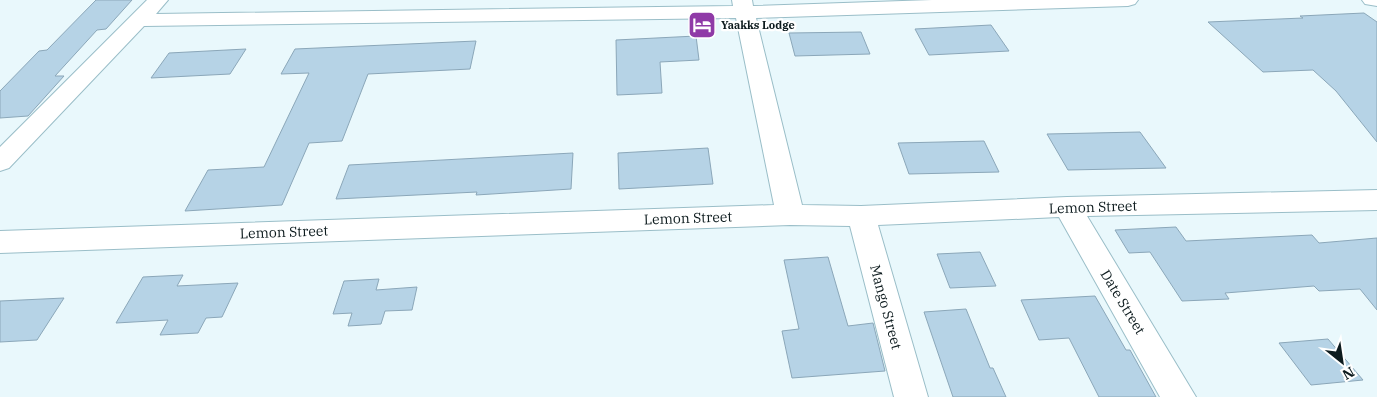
<svg xmlns="http://www.w3.org/2000/svg" width="1377" height="397" viewBox="0 0 1377 397" font-family="'IBM Plex Serif',serif">
  <style>
    .building { fill: #b6d3e6; stroke: #8ba7b9 }
    .lines { fill: none; stroke-linecap: round; stroke-linejoin: round }
    .minor-casing { stroke: #9abec8; stroke-width: 2 }
    .minor { fill: #fff; fill-rule: evenodd }
    .labels { text-anchor: middle; dominant-baseline: central; stroke-width: 4.5; stroke-linejoin: round; paint-order: stroke }
    .far-poi-label { font-size: 11px; font-weight: bold; fill: #0d1b1e; stroke: #fff; text-anchor: start }
    .street-label { font-size: 14px; fill: #0d1b1e; stroke: #fff }
  </style>
  <rect width="100%" height="100%" fill="#e9f8fc"/>
  <g class="building">
    <polygon points="96,0 132,0 106,29 97,30 55,76 64,76 28,116 0,118 0,91 39,51 47,50"/>
    <polygon points="1364,13 1377,22 1377,142 1336,91 1313,70 1263,72 1208,22 1303,18 1300,16"/>
    <polygon points="991,25 1009,51 929,55 915,29"/>
    <polygon points="861,32 870,54 795,56 789,33"/>
    <polygon points="696,36 699,60 660,62 662,93 617,95 616,40"/>
    <polygon points="476,41 470,69 368,74 342,141 309,143 282,205 185,211 208,170 264,167 309,73 281,74 295,49"/>
    <polygon points="246,49 230,74 151,78 169,53"/>
    <polygon points="1140,132 1166,168 1068,170 1047,134"/>
    <polygon points="984,141 999,172 909,174 898,143"/>
    <polygon points="708,148 713,184 619,189 618,153"/>
    <polygon points="573,153 571,189 476,195 477,192 336,199 349,165"/>
    <polygon points="1176,227 1186,241 1312,235 1319,243 1377,238 1377,310 1360,289 1319,291 1314,286 1225,293 1229,299 1182,301 1150,252 1129,253 1115,230"/>
    <polygon points="980,252 996,286 950,288 937,254"/>
    <polygon points="828,257 848,326 873,323 885,371 792,378 782,331 799,329 784,260"/>
    <polygon points="183,275 177,286 238,283 222,317 206,318 198,333 160,335 168,320 116,323 143,277"/>
    <polygon points="379,279 376,290 417,287 412,310 385,311 381,324 348,326 352,313 333,314 344,281"/>
    <polygon points="1095,296 1126,350 1130,350 1156,397 1099,397 1069,338 1039,340 1021,300"/>
    <polygon points="64,298 37,340 0,342 0,301"/>
    <polygon points="966,309 990,368 993,368 1006,397 953,397 924,312"/>
    <polygon points="1328,339 1363,380 1311,385 1279,343"/>
  </g>
  <g class="lines">
    <defs>
      <g id="minor">
        <polygon points="147,0 168,0 156,14 733,6 732,0 752,0 753,6 932,0 1138,0 1135,4 1128,6 756,18 802,205 861,206 1067,197 1377,190 1377,210 1087,216 1196,397 1160,397 1059,217 878,225 928,397 894,397 850,226 790,225 0,253 0,231 774,205 736,18 144,26 9,168 0,171 0,147"/>
        <polygon points="1362,0 1377,0 1377,6 1365,4"/>
      </g>
    </defs>
    <use href="#minor" class="minor-casing"/>
    <use href="#minor" class="minor"/>
  </g>
  <defs>
    <symbol id="hotel-square" viewBox="-11 -11 22 22"><rect x="-9" y="-9" width="18" height="18" rx="4" fill="#8f3aa7" stroke="#fff"/><path d="M-6-4.5h1.5V1H6V5H4.5V3h-9V5H-6ZM-4 0a1.8 1.8 0 1 1 3.6 0ZM.5 0V-2.5h3Q6-2.5 6 0Z" fill="#fff"/></symbol>
  </defs>
  <g fill-rule="evenodd">
    <use href="#hotel-square" x="686" y="9" width="32" height="32"/>
  </g>
  <g class="labels">
    <g class="far-poi-label">
      <text x="721" y="25">Yaakks Lodge</text>
    </g>
    <g class="street-label">
      <text transform="translate(1093 207) rotate(-2)">Lemon Street</text>
      <text transform="translate(688 218) rotate(-2)">Lemon Street</text>
      <text transform="translate(284 232) rotate(-2)">Lemon Street</text>
      <text transform="translate(1123 302) rotate(59)">Date Street</text>
      <text transform="translate(886 307) rotate(75)">Mango Street</text>
    </g>
  </g>
  <g transform="translate(1342 362) rotate(150)" stroke="#ffffff" stroke-width="4" paint-order="stroke">
  <path d="M0-4L9 19L0 12L-9 19Z" fill="#0d1b1e"/>
  <text y="-8" font-size="14" font-weight="bold" text-anchor="middle" fill="#0d1b1e">N</text>
  </g>
</svg>
